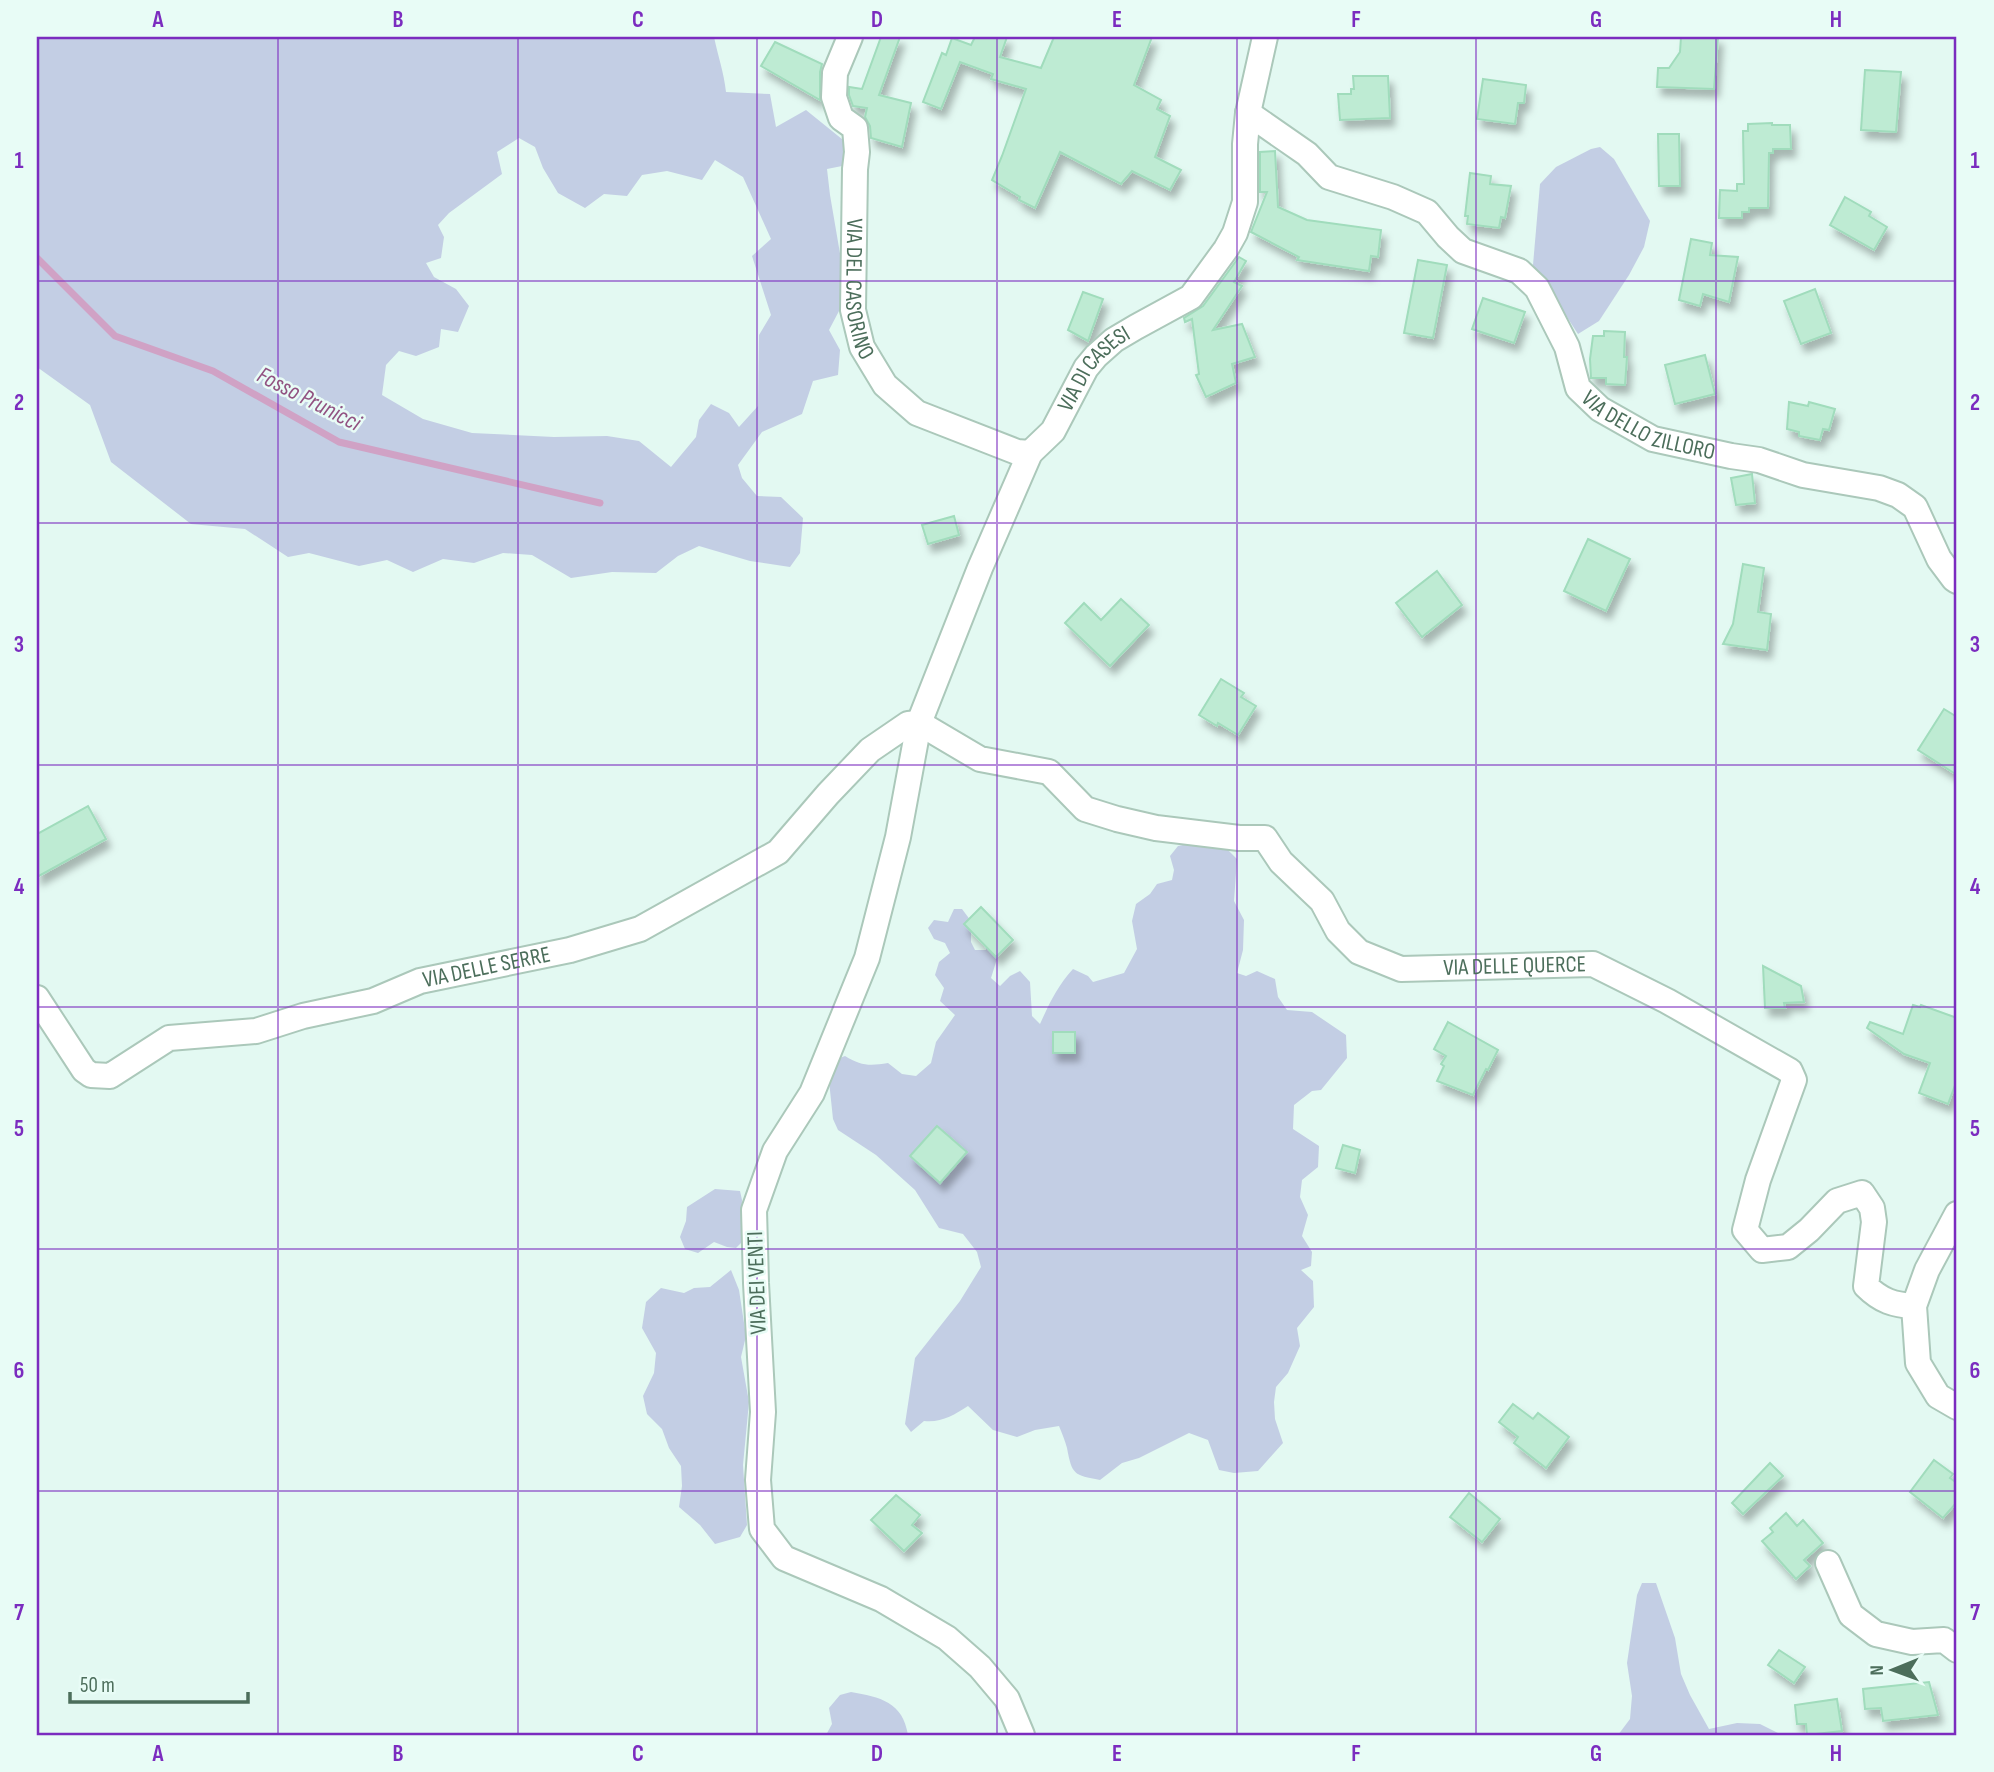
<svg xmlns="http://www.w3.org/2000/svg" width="1994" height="1772" viewBox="0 0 1994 1772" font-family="'Sofia Sans Condensed',sans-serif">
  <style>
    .green { fill: #c3cee4; fill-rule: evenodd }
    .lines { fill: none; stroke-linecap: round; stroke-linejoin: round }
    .stream { stroke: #d0a2c5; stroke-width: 7 }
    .building { fill: #beebd3; stroke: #a0dcbc; stroke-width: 2; filter: url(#shadow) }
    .minor-casing { stroke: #abc8ba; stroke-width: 28 }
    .minor { stroke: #fff; stroke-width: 24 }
    .grid { fill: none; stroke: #7b2cbf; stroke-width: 2; stroke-opacity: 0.55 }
    .labels { text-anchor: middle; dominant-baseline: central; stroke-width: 5; stroke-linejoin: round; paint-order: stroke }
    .street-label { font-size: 23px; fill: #4c6e5b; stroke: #e8fcf6 }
    .water-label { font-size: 24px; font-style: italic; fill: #925382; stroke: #e8fcf6 }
    .neatline { fill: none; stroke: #7b2cbf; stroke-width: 2.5 }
    .grid-label { font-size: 23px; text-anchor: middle; font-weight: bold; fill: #7b2cbf }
  </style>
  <defs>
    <filter id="shadow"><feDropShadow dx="4.5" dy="8" stdDeviation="3.5" flood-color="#0004"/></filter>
  </defs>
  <rect width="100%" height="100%" fill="#e3f9f2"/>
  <g class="green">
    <path d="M37 37H714C718 56 724 73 726 92L770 94 776 127 806 110 853 148 847 165 827 169 830 195 843 271 839 311 829 330 840 350 838 375 813 381 802 414 762 432 738 465 742 478 757 496 781 497 803 518 800 553 790 567 750 561 699 546 678 556 656 573 612 572 571 578 532 555 503 553 474 563 443 559 413 572 387 560 359 566 309 553 288 557 245 529 191 524 111 462 90 405 37 367ZM519 138 535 147 543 168 558 193 585 208 604 194 627 196 642 175 667 171 702 180 715 160 743 177 771 239 752 256 771 315 759 335 758 406 739 427 729 413 711 404 699 420 696 437 671 467 639 441 607 436 554 437 472 433 423 419 382 395 386 365 399 351 416 356 439 347 441 329 458 332 469 306 456 289 434 277 426 263 441 258 444 237 438 225 449 213 502 174 497 152Z"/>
    <polygon points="1600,147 1614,159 1650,221 1644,247 1629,275 1599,321 1578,334 1533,265 1540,184 1556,167 1591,149"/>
    <path d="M1197 842 1223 845 1237 859 1234 901 1244 920 1243 950 1237 973 1246 976 1257 971 1275 979 1278 997 1287 1010 1312 1012 1346 1035 1347 1058 1321 1090 1312 1091 1294 1105 1293 1129 1319 1146 1318 1167 1302 1180 1300 1197 1308 1215 1302 1236 1312 1252 1311 1266 1301 1270 1313 1281 1314 1307 1297 1328 1300 1346 1288 1373 1276 1387 1274 1402 1275 1419 1283 1443 1258 1471 1234 1473 1219 1470 1208 1440 1189 1433 1139 1458 1122 1463 1100 1480C1074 1475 1072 1475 1067 1448 1065 1441 1062 1433 1059 1426L1035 1430 1017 1437 993 1430 968 1406C954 1415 941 1423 924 1421L911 1432 905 1424 915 1358 960 1301 981 1267 977 1252 963 1234 939 1228 915 1190 876 1155 838 1130 833 1119 829 1081 832 1061 845 1056C861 1066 870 1066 888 1063L902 1074 916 1076 931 1063 936 1042 955 1015 940 1001 944 988 935 975 939 962 950 953 945 943 934 939 928 928 934 920 948 922 954 909H962L971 921V942L975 950H986V939L1001 946 991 978 1000 986 1010 976 1020 971 1030 982 1032 1016 1040 1024C1049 1004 1058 985 1073 969L1088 976 1093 982 1124 973 1137 949 1132 921 1136 904 1150 894 1157 884 1172 880 1174 870 1170 856 1178 846Z"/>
    <polygon points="715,1189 740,1191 742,1200 741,1223 744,1240 736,1248 727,1247 714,1242 698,1253 685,1249 680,1237 686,1221 687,1207"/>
    <polygon points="731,1270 739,1290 746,1336 741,1357 749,1402 743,1465 747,1525 740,1537 715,1544 700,1525 679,1507 682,1486 681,1466 669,1448 662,1429 647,1414 643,1396 654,1373 656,1353 642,1328 646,1302 661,1288 684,1293 694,1288 710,1287"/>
    <polygon points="1642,1583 1656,1583 1675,1638 1681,1674 1690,1695 1709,1729 1737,1723 1760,1724 1782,1735 1618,1735 1630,1719 1632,1696 1627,1663 1637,1595"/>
    <path d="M851 1692C880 1697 903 1702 908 1735H826L832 1724 829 1708 840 1695Z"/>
  </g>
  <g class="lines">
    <polyline class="stream" points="37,258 115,336 213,371 339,442 600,503"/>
  </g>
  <g class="building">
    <polygon points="881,37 900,37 879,95 911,103 902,147 871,138 870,126 865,117 867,108 853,106 849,95 849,87 862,89"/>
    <polygon points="975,37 1007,37 1000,57 1041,68 1054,37 1152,37 1134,85 1161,100 1157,109 1170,116 1155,157 1181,170 1170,190 1132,171 1121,184 1060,152 1035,208 1019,200 1020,197 992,180 1002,156 1026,89 991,79 993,74 960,62 941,109 923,102 942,53 946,55 952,38 971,45"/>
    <polygon points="1681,37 1718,37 1714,89 1657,87 1658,68 1669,68 1680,52"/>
    <polygon points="775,42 822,64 820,72 820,100 761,66"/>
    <polygon points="1865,70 1901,72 1896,132 1861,130"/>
    <polygon points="1353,76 1388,76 1390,118 1340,120 1338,94 1351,94 1351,89 1354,89"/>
    <polygon points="1483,79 1526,85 1524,103 1518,103 1515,124 1477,119"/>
    <polygon points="1772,123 1772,125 1790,125 1791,149 1773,149 1773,153 1769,153 1768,208 1749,208 1749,212 1742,212 1742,218 1719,218 1720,190 1737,191 1737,184 1744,184 1743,131 1748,131 1748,124"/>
    <polygon points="1658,134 1679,134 1680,186 1659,186"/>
    <polygon points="1275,151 1278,207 1307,220 1381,230 1378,257 1371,256 1369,271 1297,260 1299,257 1251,232 1267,192 1260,192 1260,152"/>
    <polygon points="1470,173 1491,176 1490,184 1511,186 1505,218 1501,217 1499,228 1467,224 1468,216 1465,216"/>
    <polygon points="1845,197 1871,212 1869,216 1887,227 1874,250 1830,225"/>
    <polygon points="1691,239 1712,243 1710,255 1738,257 1729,302 1703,294 1700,306 1679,300"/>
    <polygon points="1239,257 1246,261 1234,282 1242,286 1213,330 1242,324 1255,357 1232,364 1236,383 1206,397 1196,375 1199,374 1192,319 1185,322 1184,318 1203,306"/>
    <polygon points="1418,260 1447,265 1433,338 1404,333"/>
    <polygon points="1815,289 1831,333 1801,344 1784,301"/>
    <polygon points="1083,292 1103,299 1088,341 1068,330"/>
    <polygon points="1483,298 1525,312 1514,343 1472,329"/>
    <polygon points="1604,331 1625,332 1624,357 1627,357 1625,385 1606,384 1606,378 1591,378 1590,359 1593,336 1604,336"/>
    <polygon points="1705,355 1715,394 1675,404 1665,365"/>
    <polygon points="1789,402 1808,406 1809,402 1835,409 1829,430 1823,429 1820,440 1799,436 1799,432 1787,429"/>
    <polygon points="1752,474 1755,503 1736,505 1731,478"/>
    <polygon points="954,516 959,535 928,544 922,525"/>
    <polygon points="1588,539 1630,559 1606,611 1564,591"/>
    <polygon points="1743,564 1764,568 1758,612 1771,614 1767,650 1723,644 1733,624"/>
    <polygon points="1437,571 1462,605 1422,637 1396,603"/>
    <polygon points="1121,599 1149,625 1110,666 1065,623 1084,603 1101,620"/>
    <polygon points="1221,679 1244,693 1241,697 1256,706 1238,735 1218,723 1217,726 1199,715"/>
    <polygon points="1944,709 1957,717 1957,775 1918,750"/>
    <polygon points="88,806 106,839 37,877 37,834"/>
    <polygon points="981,907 1013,940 996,957 964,924"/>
    <polygon points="1763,966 1801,986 1804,1002 1784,1003 1785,1008 1765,1008"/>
    <polygon points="1913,1005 1920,1007 1921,1005 1957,1018 1957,1080 1948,1104 1919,1093 1930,1063 1904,1054 1867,1028 1870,1022 1903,1034"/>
    <polygon points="1448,1022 1498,1050 1488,1070 1486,1069 1473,1095 1437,1081 1444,1066 1441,1064 1446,1056 1434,1049"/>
    <rect x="1053" y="1032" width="22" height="21"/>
    <polygon points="937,1126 967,1152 940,1183 910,1156"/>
    <polygon points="1343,1145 1360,1150 1355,1173 1336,1168"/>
    <polygon points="1513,1404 1533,1419 1538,1413 1569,1437 1546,1468 1514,1443 1518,1437 1499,1422"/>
    <polygon points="1934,1460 1953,1474 1950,1478 1957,1483 1957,1502 1943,1518 1910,1492"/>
    <polygon points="1770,1463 1783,1476 1743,1514 1732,1503"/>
    <polygon points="1469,1493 1500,1519 1482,1542 1450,1517"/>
    <polygon points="896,1495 920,1515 912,1525 922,1533 904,1551 871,1520"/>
    <polygon points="1786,1513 1797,1526 1803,1520 1823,1543 1804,1560 1810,1566 1796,1579 1762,1541 1773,1532 1770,1528"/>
    <polygon points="1779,1650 1805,1667 1794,1683 1768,1665"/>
    <polygon points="1929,1682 1938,1715 1883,1721 1881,1708 1865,1709 1863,1689"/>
    <polygon points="1837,1699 1842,1731 1807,1735 1806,1724 1797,1724 1795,1705"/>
  </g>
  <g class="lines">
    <defs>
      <g id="minor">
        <path id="s1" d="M850 37 835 73 834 97 841 118 855 128 857 152 855 169 853 310 862 347 885 385 917 413 1017 452 1030 453"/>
        <path id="s2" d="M1248 113 1307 154 1329 177 1393 197 1427 212 1448 237 1463 251 1519 271 1537 288 1567 347 1578 388 1600 409 1653 439 1731 456 1759 460 1803 475 1879 488 1898 495 1915 507 1939 559 1954 579 1957 581"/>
        <path id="s3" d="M919 723 980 759 1049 772 1085 809 1117 819 1156 828 1239 838H1265L1281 862 1322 901 1338 931 1359 952 1401 969 1593 964 1667 1001 1790 1071 1794 1080 1758 1180 1745 1230 1762 1250 1788 1247 1809 1230 1837 1201 1862 1193 1872 1208 1874 1222 1866 1286C1881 1301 1894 1305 1914 1306"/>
        <path id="s4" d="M37 998 84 1070 91 1075 110 1076 169 1038 256 1031 303 1016 373 1001 420 981 570 950 640 929 778 852 828 794 870 750 908 724 919 723"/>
        <polyline points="1957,1214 1927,1270 1914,1306 1918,1363 1938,1396 1957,1407"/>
        <polyline points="1828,1563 1851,1615 1876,1634 1912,1642 1944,1640 1957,1650"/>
        <path id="s5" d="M1022 1735 1007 1699 980 1667 947 1638 881 1599 784 1558 762 1529 758 1480 763 1412 756 1283 754 1210 775 1151 812 1093 867 958 898 837 919 723 980 568 1030 453 1053 431 1086 368 1096 356 1114 340 1136 327 1191 297 1226 249 1235 233 1245 202V144L1248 113 1265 37"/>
      </g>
    </defs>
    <use href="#minor" class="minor-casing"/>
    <use href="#minor" class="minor"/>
  </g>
  <path class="grid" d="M278 37V1735M518 37V1735M757 37V1735M997 37V1735M1237 37V1735M1476 37V1735M1716 37V1735M37 281H1957M37 523H1957M37 765H1957M37 1007H1957M37 1249H1957M37 1491H1957"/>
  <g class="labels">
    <g class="street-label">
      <text stroke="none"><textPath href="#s1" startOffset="264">VIA DEL CASORINO</textPath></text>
      <text stroke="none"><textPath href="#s5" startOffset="1580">VIA DI CASESI</textPath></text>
      <text stroke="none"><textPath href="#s2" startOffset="536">VIA DELLO ZILLORO</textPath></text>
      <text stroke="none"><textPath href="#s3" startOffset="684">VIA DELLE QUERCE</textPath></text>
      <text stroke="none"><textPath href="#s4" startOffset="511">VIA DELLE SERRE</textPath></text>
      <text transform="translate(757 1283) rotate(-92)">VIA DEI VENTI</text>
    </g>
    <g class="water-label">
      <text transform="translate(309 399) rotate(27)">Fosso Prunicci</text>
    </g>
  </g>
  <rect width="1994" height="1772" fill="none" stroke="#e8fcf6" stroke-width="77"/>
  <g transform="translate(1893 1670) rotate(269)" stroke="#e8fcf6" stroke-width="5" paint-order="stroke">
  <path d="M0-5L12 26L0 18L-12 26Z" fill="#4c6e5b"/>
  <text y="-10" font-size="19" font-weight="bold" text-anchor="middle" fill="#4c6e5b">N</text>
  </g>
  <path d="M70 1692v10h178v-10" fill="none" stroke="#4c6e5b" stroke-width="3.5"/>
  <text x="80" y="1692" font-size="21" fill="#4c6e5b" stroke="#e8fcf6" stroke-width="5" paint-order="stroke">50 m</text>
  <rect x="38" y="38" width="1917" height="1696" class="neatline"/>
  <g class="grid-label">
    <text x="158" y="27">A</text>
    <text x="398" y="27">B</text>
    <text x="638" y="27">C</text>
    <text x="877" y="27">D</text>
    <text x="1117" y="27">E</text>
    <text x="1356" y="27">F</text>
    <text x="1596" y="27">G</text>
    <text x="1836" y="27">H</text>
    <text x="19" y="168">1</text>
    <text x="1975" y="168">1</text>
    <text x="19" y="410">2</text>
    <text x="1975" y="410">2</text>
    <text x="19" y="652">3</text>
    <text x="1975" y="652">3</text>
    <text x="19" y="894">4</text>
    <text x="1975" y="894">4</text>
    <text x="19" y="1136">5</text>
    <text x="1975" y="1136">5</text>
    <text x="19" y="1378">6</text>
    <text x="1975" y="1378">6</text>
    <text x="19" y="1620">7</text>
    <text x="1975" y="1620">7</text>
    <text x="158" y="1761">A</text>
    <text x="398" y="1761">B</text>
    <text x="638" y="1761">C</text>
    <text x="877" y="1761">D</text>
    <text x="1117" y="1761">E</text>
    <text x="1356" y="1761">F</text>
    <text x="1596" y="1761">G</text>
    <text x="1836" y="1761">H</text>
  </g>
</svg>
